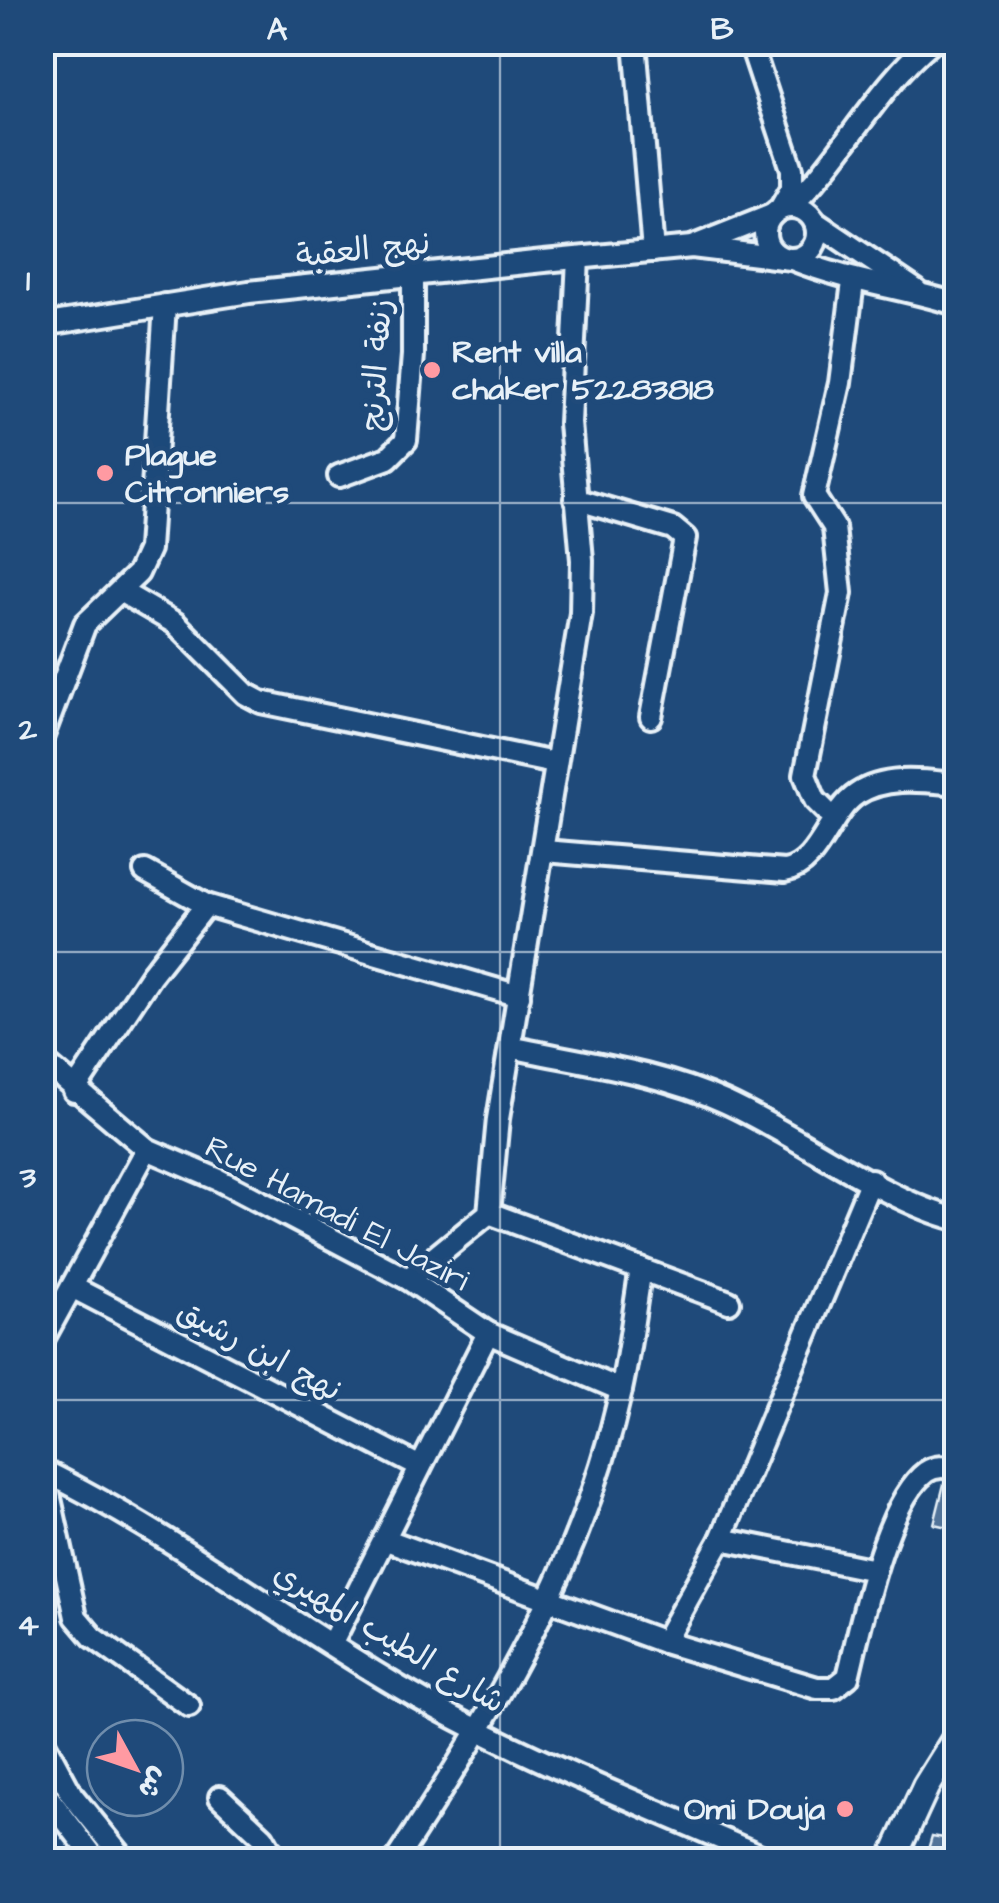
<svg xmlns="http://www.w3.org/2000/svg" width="999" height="1903" viewBox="0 0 999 1903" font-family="'Architects Daughter','Playpen Sans Arabic',sans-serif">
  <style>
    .building { fill: #517399; stroke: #e8f1f8; stroke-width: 2.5 }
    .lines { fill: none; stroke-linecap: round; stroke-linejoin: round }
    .minor-casing { stroke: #e8f1f8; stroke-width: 28 }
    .major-casing { stroke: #e8f1f8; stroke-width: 32 }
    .minor { stroke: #1f4a7a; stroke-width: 20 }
    .major { stroke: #1f4a7a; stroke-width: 25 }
    .grid { fill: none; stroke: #e8f1f8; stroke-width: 2.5; stroke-opacity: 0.55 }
    .poi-dot { fill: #ff9aa2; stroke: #1f4a7a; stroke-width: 4 }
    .labels { text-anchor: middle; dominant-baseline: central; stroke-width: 10; stroke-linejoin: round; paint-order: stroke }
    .street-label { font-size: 32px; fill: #e8f1f8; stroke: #1f4a7a }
    .poi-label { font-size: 32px; font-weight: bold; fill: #e8f1f8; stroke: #1f4a7a; text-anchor: start }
    .neatline { fill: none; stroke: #e8f1f8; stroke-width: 4 }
    .grid-label { font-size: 32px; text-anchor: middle; font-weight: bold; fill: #e8f1f8 }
  </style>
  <rect width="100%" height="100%" fill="#1f4a7a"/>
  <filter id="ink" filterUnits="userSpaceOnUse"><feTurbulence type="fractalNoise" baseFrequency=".01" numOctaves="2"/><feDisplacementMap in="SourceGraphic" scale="20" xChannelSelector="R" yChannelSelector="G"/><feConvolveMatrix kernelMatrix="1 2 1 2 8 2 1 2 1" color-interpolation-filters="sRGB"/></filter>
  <g filter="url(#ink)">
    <g class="building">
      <polygon points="945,1480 956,1483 956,1529 934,1524"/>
      <polygon points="932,1836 956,1840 956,1860 925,1860"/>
    </g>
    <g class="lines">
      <defs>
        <g id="minor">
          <polyline points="635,42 653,251"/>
          <polyline points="750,42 792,169 792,188 781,207"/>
          <circle cx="791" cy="233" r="26"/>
          <path d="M790 207C843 157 875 89 931 42"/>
          <polyline points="815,222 916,290"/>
          <polyline points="694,246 772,215"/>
          <path d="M792 259C846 281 901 287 956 304"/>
          <polyline points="42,325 249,292 544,261 692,247 782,258"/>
          <polyline points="339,476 388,458 406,440 413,355 413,276"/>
          <polyline points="575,499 673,528 685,538 651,717"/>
          <polyline points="120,591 175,623 246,694 261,702 554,763"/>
          <polyline points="42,738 85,624 138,573 149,549 165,305"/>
          <polyline points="832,817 815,800 805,775 841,593 834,527 814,496 840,383 853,282"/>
          <path d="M544 851 785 871C820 865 828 813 857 794 886 775 924 781 956 784"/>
          <polyline points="145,871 206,905 519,996"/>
          <path d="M510 1047C580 1062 660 1072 725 1102 798 1135 883 1200 956 1219"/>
          <polyline points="42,1060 147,1149 219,1180 408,1279 488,1333 621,1390"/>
          <polyline points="74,1091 151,975 206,905"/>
          <polyline points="489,1213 729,1302"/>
          <polyline points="408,1279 489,1213 498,1119 581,613 582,560 570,423 578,258"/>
          <polyline points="72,1287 420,1467"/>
          <polyline points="42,1341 147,1149"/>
          <path d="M42 1470C169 1532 278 1616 399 1687 516 1756 646 1805 770 1860"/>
          <polyline points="44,1471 76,1617 93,1637 189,1706"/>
          <path d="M384 1539 664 1642 817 1688H834L848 1677C860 1628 885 1502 926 1472 936 1465 945 1467 956 1469"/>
          <polyline points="721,1539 875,1570"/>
          <polyline points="664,1642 721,1539 871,1180"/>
          <polyline points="332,1643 488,1333"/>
          <polyline points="42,1739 72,1795 125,1860"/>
          <polyline points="42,1789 96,1860"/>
          <polyline points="220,1797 263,1837 276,1860"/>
          <path d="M396 1860C493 1714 583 1564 621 1390 630 1350 634 1309 641 1269"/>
        </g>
        <polyline id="major" points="892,1860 926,1786 956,1738"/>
      </defs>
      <use href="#minor" class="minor-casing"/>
      <use href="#major" class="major-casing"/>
      <use href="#minor" class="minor"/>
      <use href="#major" class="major"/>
    </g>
  </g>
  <path class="grid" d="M500 42V1860M42 503H956M42 952H956M42 1400H956"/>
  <g class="poi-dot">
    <circle cx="432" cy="370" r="10"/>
    <circle cx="105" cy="473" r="10"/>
    <circle cx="845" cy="1809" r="10"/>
  </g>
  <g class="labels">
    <g class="street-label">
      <text transform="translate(363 250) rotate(-6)">نهج العقبة</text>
      <text transform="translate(377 365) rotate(-86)">زنفة الترنج</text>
      <text transform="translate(337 1214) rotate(28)">Rue Hamadi El Jaziri</text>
      <text transform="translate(259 1351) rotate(28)">نهج ابن رشيق</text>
      <text transform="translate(389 1638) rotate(31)">شارع الطيب المهيري</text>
    </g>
    <g class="poi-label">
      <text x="452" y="352">Rent villa<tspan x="452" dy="37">chaker 52283818</tspan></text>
      <text x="125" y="455">Plague<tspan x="125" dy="37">Citronniers</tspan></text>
      <text x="825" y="1809" text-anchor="end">Omi Douja</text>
    </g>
  </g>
  <rect width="999" height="1903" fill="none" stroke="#1f4a7a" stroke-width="110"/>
  <g transform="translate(135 1768) rotate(130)"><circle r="48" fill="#1f4a7a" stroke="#6f8dac" stroke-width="2.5"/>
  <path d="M0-8L18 38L0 25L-18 38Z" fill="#ff9aa2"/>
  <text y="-15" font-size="28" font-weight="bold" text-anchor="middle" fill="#e8f1f8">ش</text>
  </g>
  <rect x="55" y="55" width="889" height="1793" class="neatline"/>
  <g class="grid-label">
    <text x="277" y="39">A</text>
    <text x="722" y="39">B</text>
    <text x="28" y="290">1</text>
    <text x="28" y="739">2</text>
    <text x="28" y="1187">3</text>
    <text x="28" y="1635">4</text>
  </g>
</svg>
